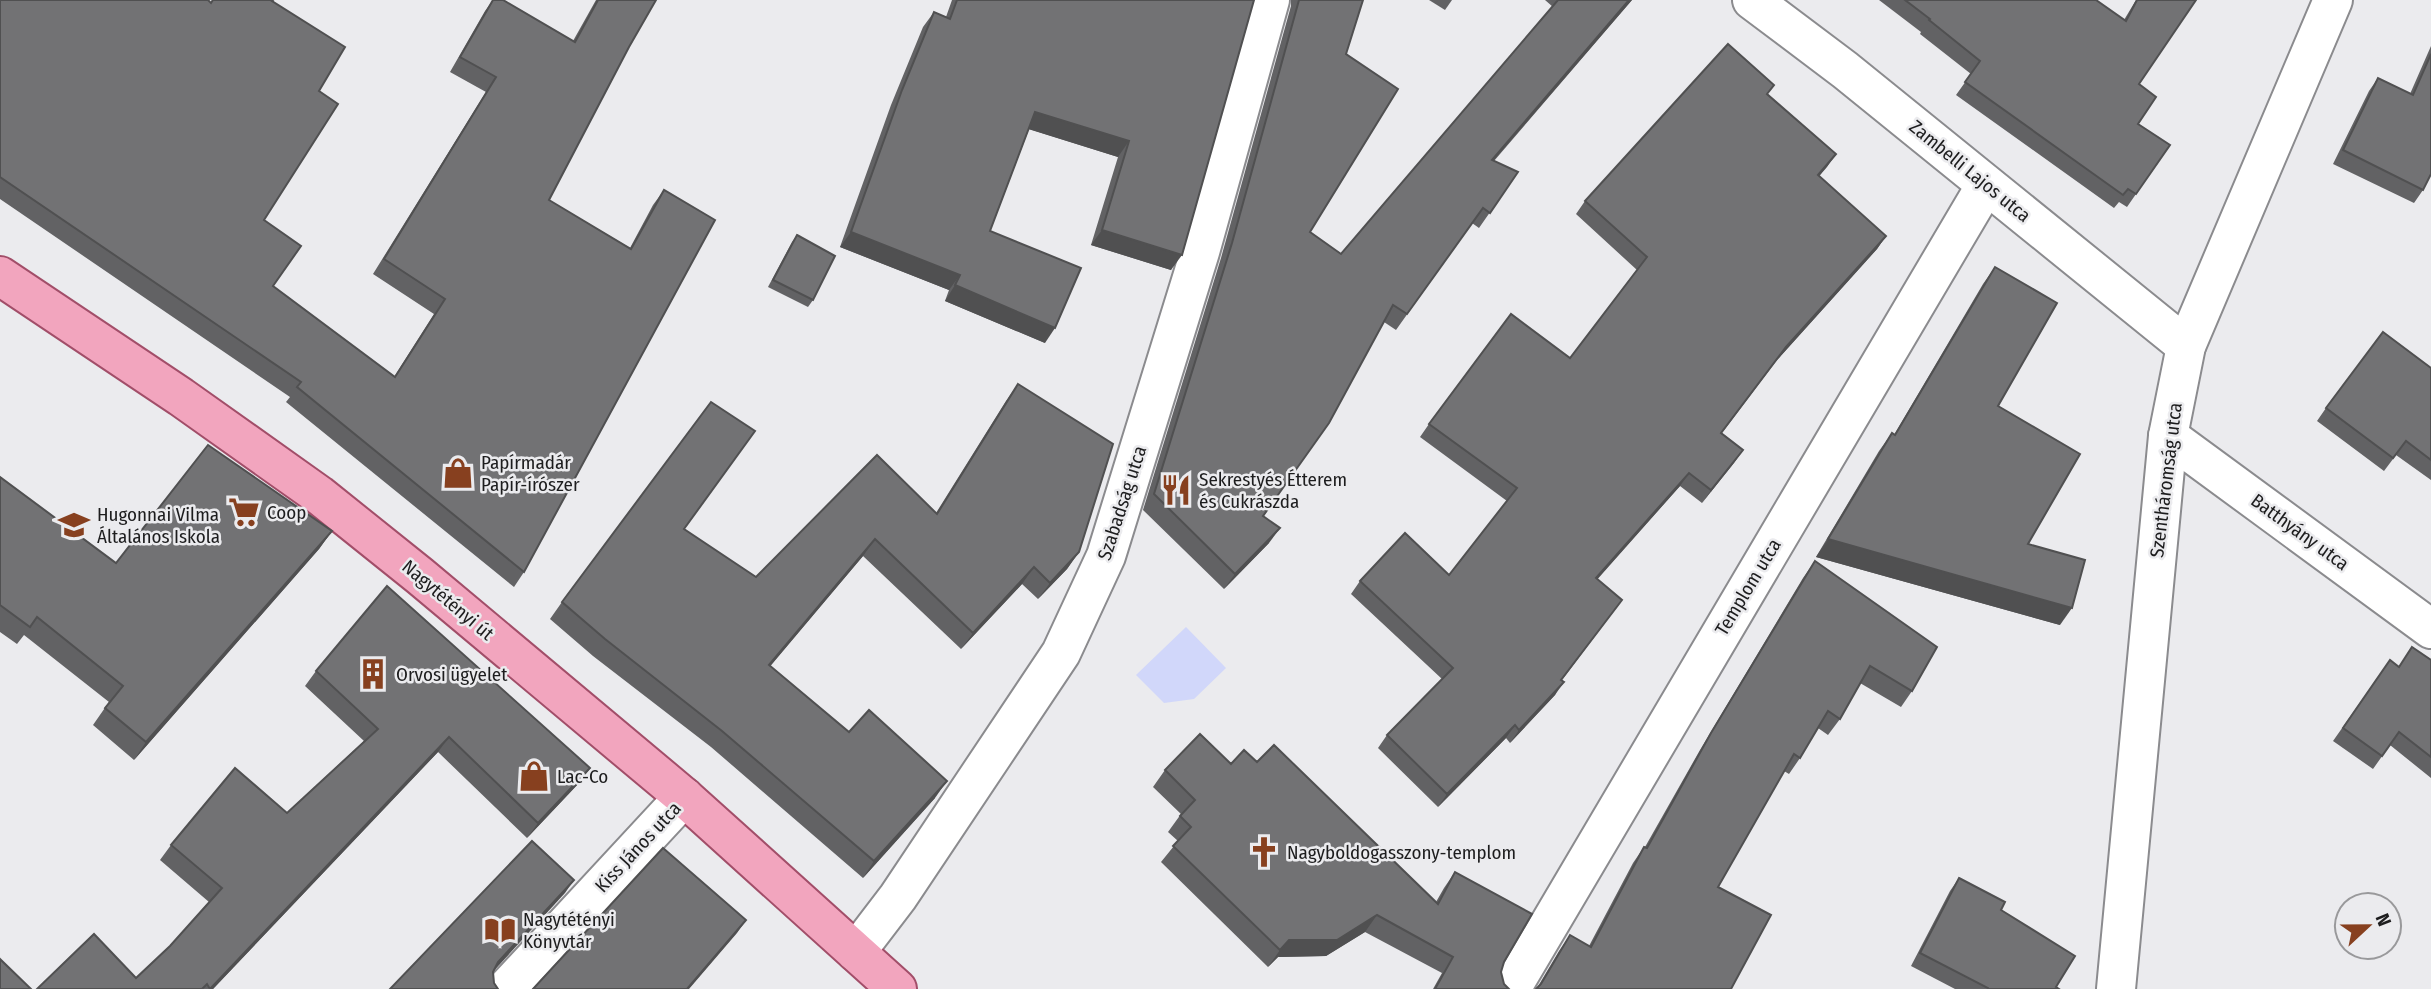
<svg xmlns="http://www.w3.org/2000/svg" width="2431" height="989" viewBox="0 0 2431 989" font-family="'Fira Sans Condensed',sans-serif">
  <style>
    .green { fill: #d1d7fa }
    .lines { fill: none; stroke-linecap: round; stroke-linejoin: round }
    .minor-casing { stroke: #8b8b8e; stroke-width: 42 }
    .major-casing { stroke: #a24e69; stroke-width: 42 }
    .minor { stroke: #fff; stroke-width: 38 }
    .major { stroke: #f2a5be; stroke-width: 38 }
    .wall { fill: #626264 }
    .shaded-wall { fill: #505051 }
    .building { fill: #727274; stroke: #505051; stroke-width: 2 }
    .labels { text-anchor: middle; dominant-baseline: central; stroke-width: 5; stroke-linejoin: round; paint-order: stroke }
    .street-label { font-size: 19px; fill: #1d1d1e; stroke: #ebebee }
    .poi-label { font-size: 19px; fill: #1d1d1e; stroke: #ebebee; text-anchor: start }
  </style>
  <rect width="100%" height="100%" fill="#ebebee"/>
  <polygon class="green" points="1186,627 1226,668 1194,699 1164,703 1136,675"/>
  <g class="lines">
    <defs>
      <g id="minor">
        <polyline points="1752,0 1845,70 2186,346"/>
        <polyline points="2168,436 2431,629"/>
        <polyline points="856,952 898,897 1061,653 1106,556 1200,252 1270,0"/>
        <polyline points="506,989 684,797"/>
        <polyline points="1511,989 1986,185"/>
        <polyline points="2116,989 2168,436 2186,346 2333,0"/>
      </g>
      <polyline id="major" points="0,276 181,397 319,495 420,576 684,797 897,989"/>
    </defs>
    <use href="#minor" class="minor-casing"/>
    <use href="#major" class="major-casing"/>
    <use href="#minor" class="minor"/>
    <use href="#major" class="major"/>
  </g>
  <g class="wall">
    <polygon points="0,0 211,2 212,0 273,0 272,1 319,91 264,220 273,286 394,377 434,314 373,274 486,92 450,72 485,11 493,0 573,41 596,0 656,0 629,47 549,200 630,248 653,205 664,190 524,572 514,587 286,402 290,397 0,199"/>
    <polygon points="952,0 1254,0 1171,270 1091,245 1118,157 1029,129 990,231 1045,343 945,301 949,290 840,247 891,105 923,27 934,12 946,17"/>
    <polygon points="1291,0 1363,0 1346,54 1310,232 1341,254 1553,7 1545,0 1632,0 1494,161 1518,172 1479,228 1472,223 1396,330 1384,322 1264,516 1269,543 1224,589 1143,510 1221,258 1291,6"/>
    <polygon points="1429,0 1452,0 1445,10"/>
    <polygon points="1879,0 2096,0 2124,20 2136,0 2196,0 2139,84 2138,124 2170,145 2127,207 2119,202 2114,208 1956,95 1971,74 1920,34 1921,32"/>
    <polygon points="2431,46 2431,174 2423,190 2414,203 2333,164 2369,91 2378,78 2410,94"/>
    <polygon points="1768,95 1836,154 1819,176 1886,236 1877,249 1777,360 1722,433 1743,450 1702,503 1680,486 1597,579 1613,612 1562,680 1555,695 1510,743 1506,738 1438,807 1378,748 1387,735 1442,679 1351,594 1360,581 1449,575 1507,501 1420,437 1429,424 1570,358 1637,270 1576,214 1585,201"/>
    <polygon points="797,235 813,300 808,307 768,287 792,242"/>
    <polygon points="1995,267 1998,406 2028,544 2060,625 1816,557 1879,451 1892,433 1894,435 1983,284"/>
    <polygon points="2431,368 2431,480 2396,455 2384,471 2317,421 2326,408"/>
    <polygon points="1018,384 1079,552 1067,569 1038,599 1022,584 961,649 863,556 770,666 849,732 935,798 863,878 711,747 593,656 550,619 562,602 684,529 756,577 936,513 1006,401"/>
    <polygon points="0,477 116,563 332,531 319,549 134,760 93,725 109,702 24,635 17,644 0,632"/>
    <polygon points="1815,561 1912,691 1901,707 1860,683 1840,719 1828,735 1818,728 1800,758 1789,774 1784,771 1718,887 1537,988 1559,951 1570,935 1589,946 1633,863 1644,847 1645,847 1700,750 1803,578"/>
    <polygon points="2390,660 2399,667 2431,660 2431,778 2390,745 2373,769 2333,741"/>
    <polygon points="316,671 590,768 579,783 527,838 438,752 213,989 37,989 136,978 170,946 209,902 160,860 171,845 287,813 364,741 305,686"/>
    <polygon points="1257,762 1436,902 1444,888 1455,872 1504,962 1501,972 1504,984 1509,989 1433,989 1442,973 1365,932 1326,956 1278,957 1268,967 1161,862 1178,841 1168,832 1181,814 1153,787 1165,770"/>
    <polygon points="1959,878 2001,910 2056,987 2059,989 1955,989 1911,966 1950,891"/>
  </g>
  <g class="shaded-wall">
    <polygon points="1629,0 1632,0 1481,175 1492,160"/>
    <polygon points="1035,112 1129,141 1118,157 1025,128"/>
    <polygon points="1836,154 1827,167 1809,188 1818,175"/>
    <polygon points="1102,230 1182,255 1171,270 1091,245"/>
    <polygon points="851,232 960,275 949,290 840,247"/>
    <polygon points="1886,236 1877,249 1777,360 1786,347"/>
    <polygon points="955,285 1055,328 1045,343 945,301"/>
    <polygon points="1743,450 1734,463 1702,503 1711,490"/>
    <polygon points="1689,473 1680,486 1587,591 1596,578"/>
    <polygon points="1280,528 1269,543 1224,589 1235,574"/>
    <polygon points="332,531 319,549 134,760 146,742"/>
    <polygon points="875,539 863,556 757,682 769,665"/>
    <polygon points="1828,539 2072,608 2060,625 1816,557"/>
    <polygon points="1079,552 1067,569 1038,599 1050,583"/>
    <polygon points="1034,567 1022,584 961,649 973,633"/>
    <polygon points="1564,682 1555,695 1510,743 1519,730"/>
    <polygon points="1515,725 1506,738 1438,807 1447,794"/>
    <polygon points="449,737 438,752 213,989 210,989"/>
    <polygon points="590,768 579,783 527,838 538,823"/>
    <polygon points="947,781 935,798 863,878 874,861"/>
    <polygon points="574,880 565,893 490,975 498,962"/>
    <polygon points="1377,915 1365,932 1326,956 1278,957 1268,967 1280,950 1289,940"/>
    <polygon points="746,920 737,933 689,989 687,989"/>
  </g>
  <g class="building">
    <polygon points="0,0 208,0 211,3 213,0 273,0 272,1 345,47 319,91 338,104 264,220 301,246 273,286 395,377 445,299 384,259 496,77 460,57 493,0 503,0 575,42 598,0 656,0 629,47 549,200 631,249 664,190 715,220 524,572 297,387 301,382 0,177"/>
    <polygon points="957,0 1254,0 1182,255 1102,230 1129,141 1035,112 990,231 1081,268 1055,328 955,285 960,275 851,232 902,90 934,12 950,19"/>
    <polygon points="1299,0 1363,0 1346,54 1398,89 1310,232 1341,254 1558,0 1629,0 1492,160 1518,172 1490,213 1483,208 1407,314 1393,305 1329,423 1263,516 1280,528 1235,574 1154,494 1232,243"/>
    <polygon points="1905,0 2096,0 2126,21 2137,0 2196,0 2139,84 2156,97 2138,124 2170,145 2136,194 2128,189 2123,195 1965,82 1980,61 1929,20 1930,19"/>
    <polygon points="1728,44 1774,85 1767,94 1836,154 1818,175 1886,236 1786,347 1721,433 1743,450 1711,490 1689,473 1596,578 1622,600 1561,680 1564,682 1519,730 1515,725 1447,794 1387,735 1453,668 1360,581 1405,533 1449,575 1517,488 1429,424 1511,314 1570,358 1647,257 1585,201"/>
    <polygon points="2431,54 2431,174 2423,190 2343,150 2378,78 2413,95"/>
    <polygon points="797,235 835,256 813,300 773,280"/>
    <polygon points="1995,267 2057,303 1998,406 2080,454 2028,544 2085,560 2072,608 1828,539 1892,433 1895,435"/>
    <polygon points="2383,332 2431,368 2431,460 2406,441 2393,458 2326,408"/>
    <polygon points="1018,384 1113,444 1079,552 1050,583 1034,567 973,633 875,539 769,665 849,732 869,710 947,781 874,861 722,731 605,639 562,602 711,402 755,431 684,529 756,577 877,455 937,514"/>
    <polygon points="208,445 332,531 146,742 105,708 123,686 37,617 30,627 0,605 0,477 116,563"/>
    <polygon points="1815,561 1937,647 1912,691 1870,666 1840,719 1828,711 1800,758 1794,754 1718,887 1771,915 1731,989 1536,989 1541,984 1570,935 1591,947 1644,847 1647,848 1711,733"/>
    <polygon points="387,586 590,768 538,823 449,737 210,989 207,984 202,989 37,989 94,934 136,978 170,946 222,888 171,845 235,768 287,813 378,729 316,671"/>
    <polygon points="2412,647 2431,660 2431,757 2399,732 2382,756 2343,728 2390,660 2399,667"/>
    <polygon points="1200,734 1231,764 1244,750 1257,762 1274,745 1438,904 1455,872 1532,914 1504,962 1501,972 1504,984 1509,989 1435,989 1453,957 1377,915 1337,940 1289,940 1280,950 1173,846 1191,827 1180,816 1195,800 1165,770"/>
    <polygon points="532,841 574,880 498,962 493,972 494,983 498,989 390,989"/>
    <polygon points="663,848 746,920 687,989 533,989"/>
    <polygon points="1959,878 2005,902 2001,910 2075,956 2056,987 2059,989 1988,989 1988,988 1920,953"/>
    <polygon points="0,959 31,989 0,989"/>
  </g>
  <defs>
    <symbol id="shop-bare" viewBox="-9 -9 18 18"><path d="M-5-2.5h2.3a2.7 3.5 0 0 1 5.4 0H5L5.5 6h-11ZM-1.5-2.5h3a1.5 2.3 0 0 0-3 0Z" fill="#87401f" stroke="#ebebee" stroke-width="2.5" paint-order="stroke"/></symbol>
    <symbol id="restaurant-bare" viewBox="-9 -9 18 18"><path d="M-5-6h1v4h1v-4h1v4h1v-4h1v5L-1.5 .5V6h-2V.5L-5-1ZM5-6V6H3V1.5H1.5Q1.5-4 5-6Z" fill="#87401f" stroke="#ebebee" stroke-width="2.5" paint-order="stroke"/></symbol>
    <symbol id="supermarket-bare" viewBox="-9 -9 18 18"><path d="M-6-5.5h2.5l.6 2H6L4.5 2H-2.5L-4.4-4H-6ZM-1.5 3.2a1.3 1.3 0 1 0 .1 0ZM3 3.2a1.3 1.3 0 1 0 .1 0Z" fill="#87401f" stroke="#ebebee" stroke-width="2.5" paint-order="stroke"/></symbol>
    <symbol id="school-bare" viewBox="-9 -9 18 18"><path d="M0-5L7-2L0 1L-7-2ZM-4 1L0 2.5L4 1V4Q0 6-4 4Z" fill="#87401f" stroke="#ebebee" stroke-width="2.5" paint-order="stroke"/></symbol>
    <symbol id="building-bare" viewBox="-9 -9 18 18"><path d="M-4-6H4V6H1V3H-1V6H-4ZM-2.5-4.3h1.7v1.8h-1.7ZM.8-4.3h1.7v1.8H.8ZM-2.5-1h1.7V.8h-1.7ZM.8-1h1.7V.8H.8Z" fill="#87401f" stroke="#ebebee" stroke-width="2.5" paint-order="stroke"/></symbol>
    <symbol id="church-bare" viewBox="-9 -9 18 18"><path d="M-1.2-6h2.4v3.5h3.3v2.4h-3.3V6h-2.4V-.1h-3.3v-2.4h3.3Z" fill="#87401f" stroke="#ebebee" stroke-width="2.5" paint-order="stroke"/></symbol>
    <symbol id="library-bare" viewBox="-9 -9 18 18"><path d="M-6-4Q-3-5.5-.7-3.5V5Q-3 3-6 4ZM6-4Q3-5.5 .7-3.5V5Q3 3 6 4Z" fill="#87401f" stroke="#ebebee" stroke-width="2.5" paint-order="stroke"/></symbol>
  </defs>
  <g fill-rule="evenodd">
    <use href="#shop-bare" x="436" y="451" width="44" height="44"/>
    <use href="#restaurant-bare" x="1154" y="468" width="44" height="44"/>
    <use href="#supermarket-bare" x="222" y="490" width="44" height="44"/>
    <use href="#school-bare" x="52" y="503" width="44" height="44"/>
    <use href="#building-bare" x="351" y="652" width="44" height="44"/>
    <use href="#shop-bare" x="512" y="754" width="44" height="44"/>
    <use href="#church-bare" x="1242" y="830" width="44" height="44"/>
    <use href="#library-bare" x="478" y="908" width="44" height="44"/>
  </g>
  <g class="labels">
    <g class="street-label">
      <text transform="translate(1970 171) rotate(39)">Zambelli Lajos utca</text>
      <text transform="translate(2166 480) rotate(-83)">Szentháromság utca</text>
      <text transform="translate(1122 503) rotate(-72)">Szabadság utca</text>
      <text transform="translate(2300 532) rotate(36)">Batthyány utca</text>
      <text transform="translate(1748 587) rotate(-59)">Templom utca</text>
      <text transform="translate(448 600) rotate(40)">Nagytétényi út</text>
      <text transform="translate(638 847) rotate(-47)">Kiss János utca</text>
    </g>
    <g class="poi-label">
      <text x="481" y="462">Papírmadár<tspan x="481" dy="22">Papír-írószer</tspan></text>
      <text x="1199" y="479">Sekrestyés Étterem<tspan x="1199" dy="22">és Cukrászda</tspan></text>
      <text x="267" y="512">Coop</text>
      <text x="97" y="514">Hugonnai Vilma<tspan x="97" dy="22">Általános Iskola</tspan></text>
      <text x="396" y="674">Orvosi ügyelet</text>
      <text x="557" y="776">Lac-Co</text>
      <text x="1287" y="852">Nagyboldogasszony-templom</text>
      <text x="523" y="919">Nagytétényi<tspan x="523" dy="22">Könyvtár</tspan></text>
    </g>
  </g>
  <g transform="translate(2368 926) rotate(68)"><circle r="33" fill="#ebebee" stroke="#99999b" stroke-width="2"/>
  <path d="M0-5L12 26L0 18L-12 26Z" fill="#87401f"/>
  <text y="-10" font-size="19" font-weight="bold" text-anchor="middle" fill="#1d1d1e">N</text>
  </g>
</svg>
